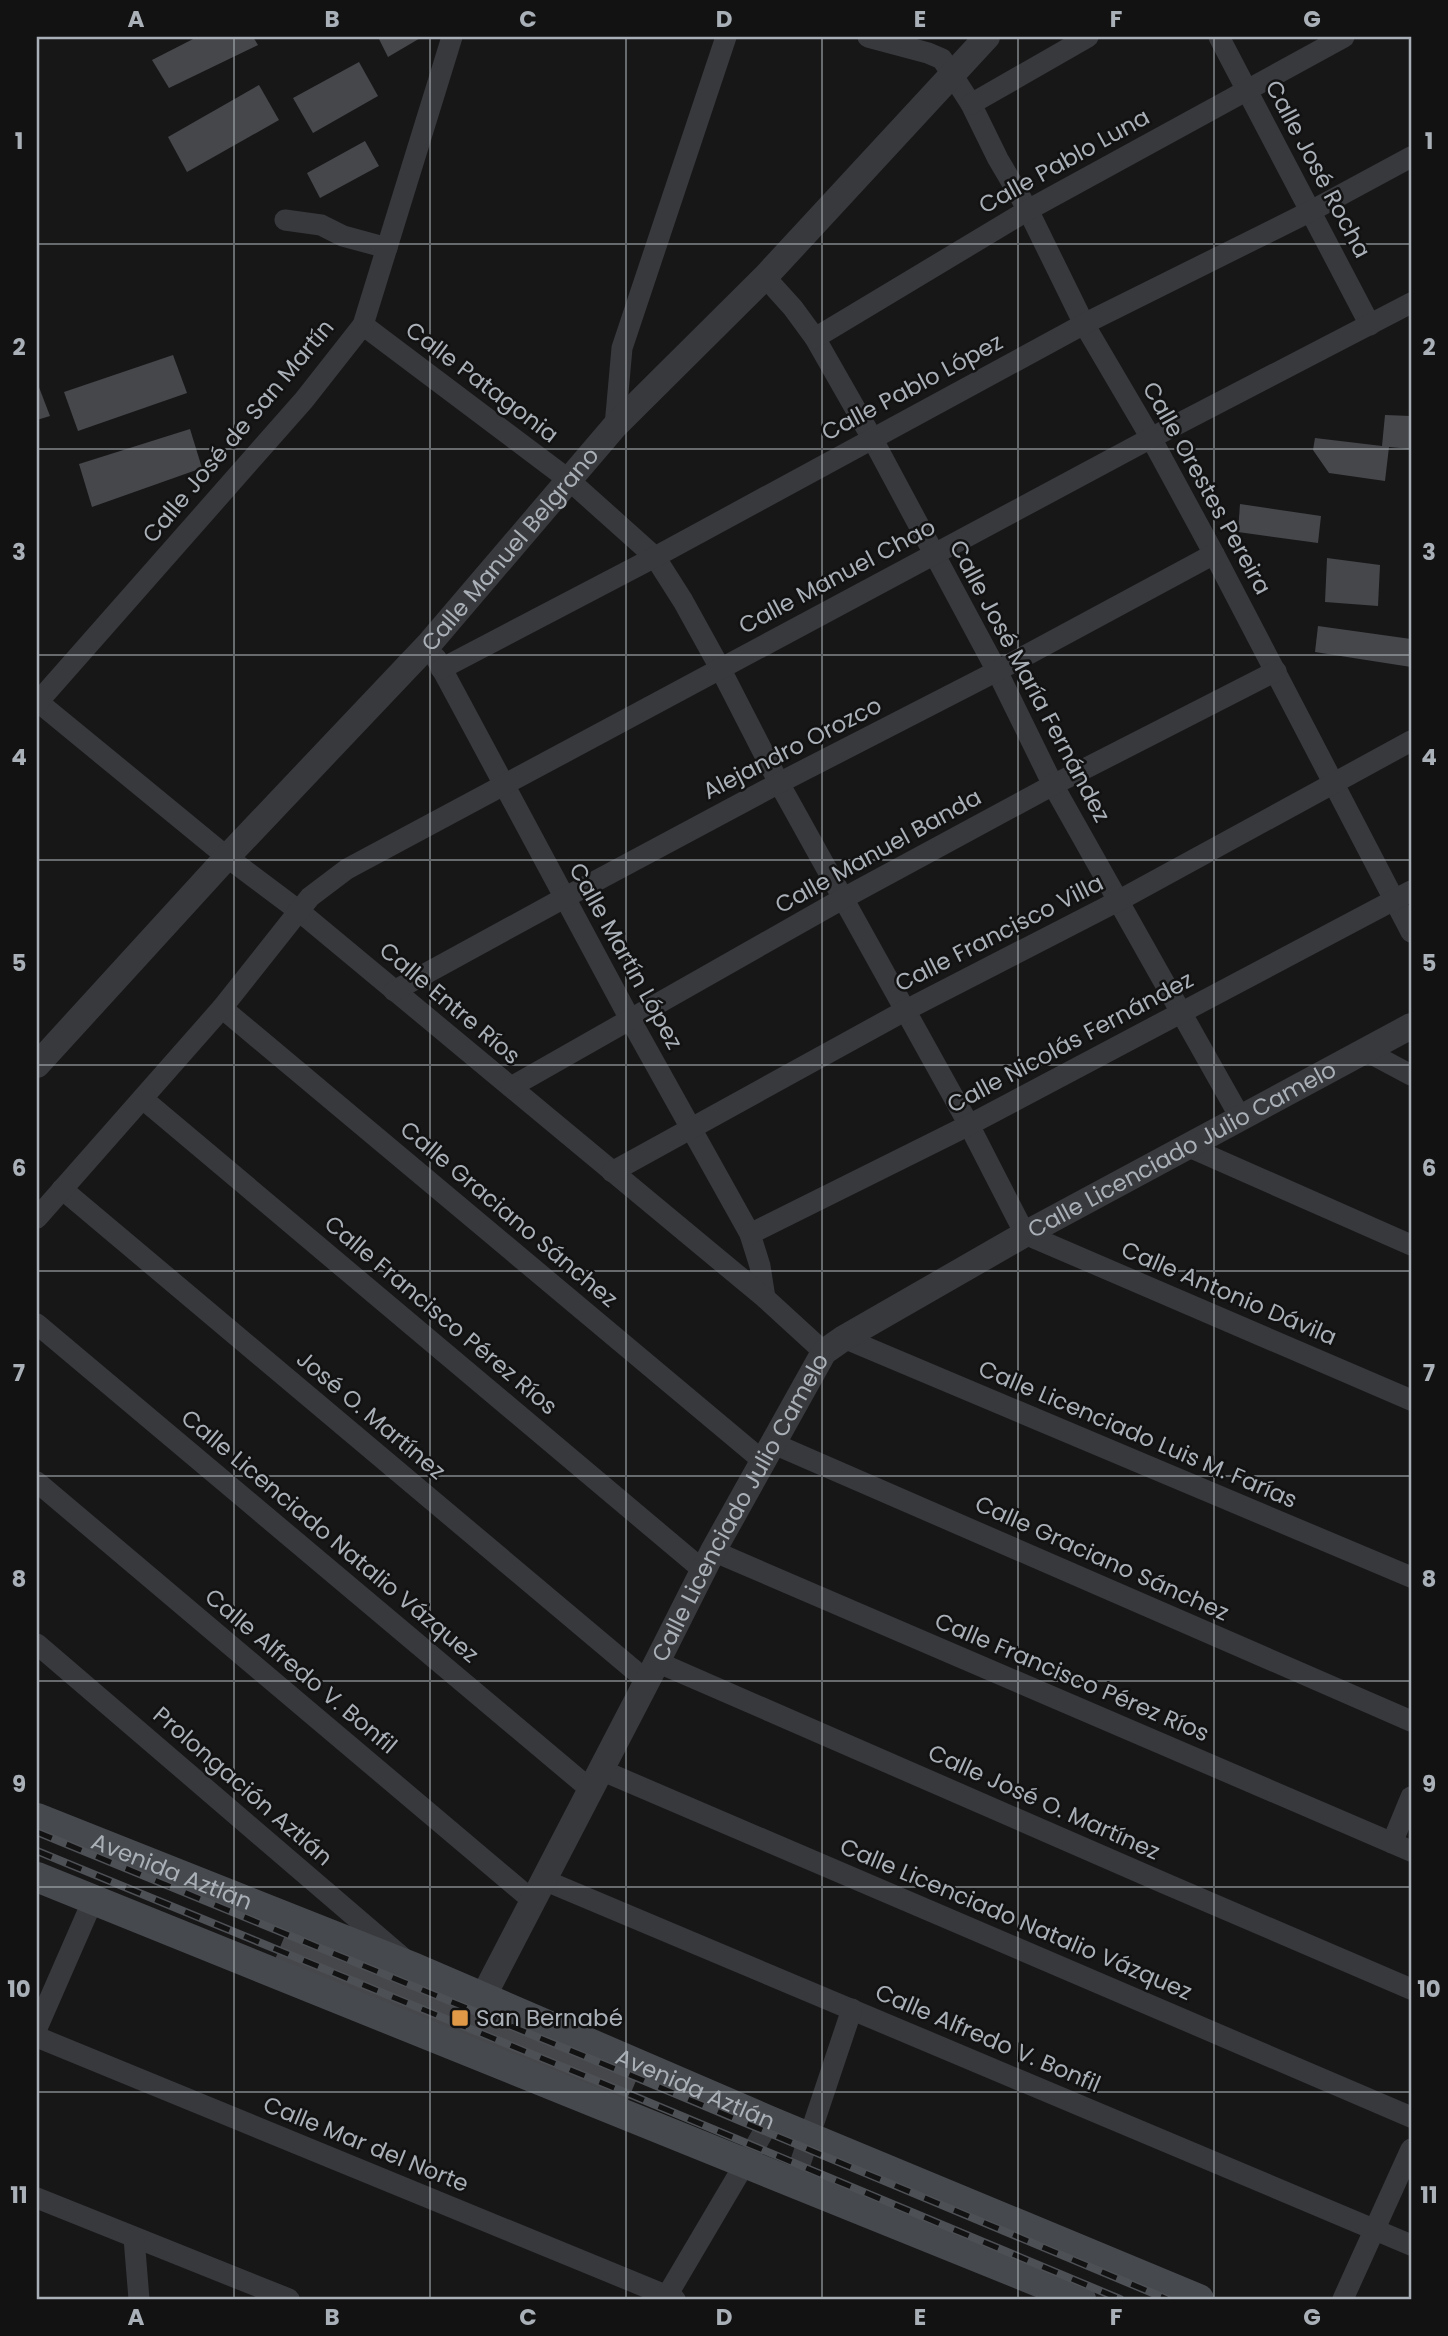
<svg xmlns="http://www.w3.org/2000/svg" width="1448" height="2336" viewBox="0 0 1448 2336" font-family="Poppins,sans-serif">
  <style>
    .building { fill: #46474b }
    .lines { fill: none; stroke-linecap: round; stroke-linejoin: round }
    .minor { stroke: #38393d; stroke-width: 21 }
    .tertiary { stroke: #38393d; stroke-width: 26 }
    .secondary { stroke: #46494d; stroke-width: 30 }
    .rail-casing { stroke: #4d5054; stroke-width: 8 }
    .rail { stroke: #121213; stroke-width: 5; stroke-dasharray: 16; stroke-linecap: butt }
    .grid { fill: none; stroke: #aab0b7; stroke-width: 2; stroke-opacity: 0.55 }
    .poi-dot { fill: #e09947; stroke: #121213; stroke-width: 2.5 }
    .labels { text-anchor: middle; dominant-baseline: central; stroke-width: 5; stroke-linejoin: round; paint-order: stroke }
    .street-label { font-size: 23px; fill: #aab0b7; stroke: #121213 }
    .poi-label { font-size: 23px; fill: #aab0b7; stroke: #121213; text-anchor: start }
    .neatline { fill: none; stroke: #aab0b7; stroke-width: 2.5 }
    .grid-label { font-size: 23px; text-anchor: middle; font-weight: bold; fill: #aab0b7 }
  </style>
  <rect width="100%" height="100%" fill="#171718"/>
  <g class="building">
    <polygon points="197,37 253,37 258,45 169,88 152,60"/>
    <polygon points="378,37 422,37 388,57"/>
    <polygon points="359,62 378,96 313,133 293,98"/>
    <polygon points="259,85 279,120 187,172 168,137"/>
    <polygon points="365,141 379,166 320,198 307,173"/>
    <polygon points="173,355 187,393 78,431 64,392"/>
    <polygon points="37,382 50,416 37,420"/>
    <polygon points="1385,415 1411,416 1411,449 1389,447 1385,481 1329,473 1313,450 1315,438 1382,446"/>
    <polygon points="190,429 202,468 92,507 79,464"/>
    <polygon points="1240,504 1321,516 1318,543 1238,532"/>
    <polygon points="1327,558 1380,565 1378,606 1325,602"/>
    <polygon points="1318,626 1411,639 1411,667 1315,652"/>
    <polygon points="293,1916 645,2059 623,2112 271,1969"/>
  </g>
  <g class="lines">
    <g class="minor">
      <polyline points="868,37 928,53 942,59 971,104 998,159 1028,210 1084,324 1151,438 1214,554 1411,932"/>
      <polyline points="1219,37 1370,325"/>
      <polyline points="971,104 1088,37"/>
      <polyline points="285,220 321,225 343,236 387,248"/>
      <polyline points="765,277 793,308 815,338 872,438 997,671 1053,785 1240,1117"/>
      <polyline points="363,325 569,480 655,557 683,601 720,668 779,783 969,1125 1025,1234 1411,1400"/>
      <polyline points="815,338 1028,210 1344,37"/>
      <polyline points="615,426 622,348 726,37"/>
      <polyline points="436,658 630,1019 750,1234 760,1266 765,1298"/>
      <polyline points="441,669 655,557 1084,324 1311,211 1411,157"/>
      <polyline points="37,701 227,857 299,911 765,1298 824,1352"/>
      <polyline points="37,703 304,400 363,325 452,37"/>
      <polyline points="394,991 564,898 779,783 997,671 1214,554"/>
      <polyline points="222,1008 763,1461"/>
      <polyline points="1366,1051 1411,1075"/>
      <polyline points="511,1087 844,898 1053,785 1276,671"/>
      <polyline points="143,1099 704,1571"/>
      <polyline points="1189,1147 1411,1245"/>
      <polyline points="612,1172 906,1010 1118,901 1411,741"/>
      <polyline points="62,1189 647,1681"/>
      <polyline points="37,1218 222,1008 310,897 347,869 1151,438 1411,303"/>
      <polyline points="750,1234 969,1125 1411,891"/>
      <polyline points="37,1324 590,1789"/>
      <polyline points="844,1338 1411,1577"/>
      <polyline points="772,1443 1411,1721"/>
      <polyline points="37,1482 532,1900"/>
      <polyline points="713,1551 1411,1851"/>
      <polyline points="37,1644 402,1957"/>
      <polyline points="657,1662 1164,1883 1411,1989"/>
      <polyline points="601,1770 1411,2117"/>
      <polyline points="1392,1843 1411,1797"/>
      <polyline points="544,1880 1411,2245"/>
      <polyline points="37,2028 93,1900"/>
      <polyline points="37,2037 675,2299"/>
      <polyline points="794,2182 852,2009"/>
      <polyline points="37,2198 289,2299"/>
      <polyline points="134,2238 139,2299"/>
      <polyline points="665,2299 770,2121"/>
      <polyline points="1343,2299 1411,2149"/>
    </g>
    <g class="tertiary">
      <path id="s1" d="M37 1065 227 857 429 644 615 426 765 277 987 37"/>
      <path id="s2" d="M483 1997 657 1662 713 1551 824 1352 844 1338 1025 1234 1411 1026"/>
    </g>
    <g class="secondary">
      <path id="s3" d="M37 1818 415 1968 770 2121 1199 2299"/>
      <polyline points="37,1877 1081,2299"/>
    </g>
    <defs>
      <g id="rail">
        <polyline points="37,1832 635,2077 1167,2299"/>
        <polyline points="37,1851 629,2094 1120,2299"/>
      </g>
    </defs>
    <use href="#rail" class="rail-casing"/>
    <use href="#rail" class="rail"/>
  </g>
  <path class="grid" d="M234 37V2299M430 37V2299M626 37V2299M822 37V2299M1018 37V2299M1214 37V2299M37 244H1411M37 449H1411M37 655H1411M37 860H1411M37 1065H1411M37 1271H1411M37 1476H1411M37 1681H1411M37 1887H1411M37 2092H1411"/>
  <rect class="poi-dot" x="451" y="2009" width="18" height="18" rx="3.5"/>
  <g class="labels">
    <g class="street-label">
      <text transform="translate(1064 161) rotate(-29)">Calle Pablo Luna</text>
      <text transform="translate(1318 169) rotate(62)">Calle José Rocha</text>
      <text transform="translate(482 382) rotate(37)">Calle Patagonia</text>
      <text transform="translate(912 387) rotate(-28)">Calle Pablo López</text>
      <text transform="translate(238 431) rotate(-50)">Calle José de San Martín</text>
      <text transform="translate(1207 488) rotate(61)">Calle Orestes Pereira</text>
      <text stroke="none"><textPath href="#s1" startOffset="700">Calle Manuel Belgrano</textPath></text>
      <text transform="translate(837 576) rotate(-28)">Calle Manuel Chao</text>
      <text transform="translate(1030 681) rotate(62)">Calle José María Fernández</text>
      <text transform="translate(792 748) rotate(-27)">Alejandro Orozco</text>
      <text transform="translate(878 851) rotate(-29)">Calle Manuel Banda</text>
      <text transform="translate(999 933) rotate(-27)">Calle Francisco Villa</text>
      <text transform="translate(626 956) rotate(61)">Calle Martín López</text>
      <text transform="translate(450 1003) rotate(40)">Calle Entre Ríos</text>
      <text transform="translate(1070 1042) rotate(-28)">Calle Nicolás Fernández</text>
      <text stroke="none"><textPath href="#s2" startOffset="1141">Calle Licenciado Julio Camelo</textPath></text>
      <text transform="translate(509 1214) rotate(40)">Calle Graciano Sánchez</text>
      <text transform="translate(1229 1293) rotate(23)">Calle Antonio Dávila</text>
      <text transform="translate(441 1315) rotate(40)">Calle Francisco Pérez Ríos</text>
      <text transform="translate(371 1415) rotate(40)">José O. Martínez</text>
      <text transform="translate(1138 1434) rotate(23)">Calle Licenciado Luis M. Farías</text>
      <text stroke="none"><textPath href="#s2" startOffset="553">Calle Licenciado Julio Camelo</textPath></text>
      <text transform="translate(330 1536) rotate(40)">Calle Licenciado Natalio Vázquez</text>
      <text transform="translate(1102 1558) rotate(24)">Calle Graciano Sánchez</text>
      <text transform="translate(301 1671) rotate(40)">Calle Alfredo V. Bonfil</text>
      <text transform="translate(1072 1677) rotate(23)">Calle Francisco Pérez Ríos</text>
      <text transform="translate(243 1786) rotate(41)">Prolongación Aztlán</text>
      <text transform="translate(1044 1802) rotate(24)">Calle José O. Martínez</text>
      <text stroke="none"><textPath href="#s3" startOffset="145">Avenida Aztlán</textPath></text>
      <text transform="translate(1016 1919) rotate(23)">Calle Licenciado Natalio Vázquez</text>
      <text transform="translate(988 2038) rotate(23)">Calle Alfredo V. Bonfil</text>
      <text stroke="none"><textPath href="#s3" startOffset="712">Avenida Aztlán</textPath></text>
      <text transform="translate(366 2144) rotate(22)">Calle Mar del Norte</text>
    </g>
    <g class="poi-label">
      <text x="476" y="2018">San Bernabé</text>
    </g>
  </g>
  <rect width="1448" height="2336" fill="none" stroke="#121213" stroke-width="77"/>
  <rect x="38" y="38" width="1372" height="2260" class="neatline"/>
  <g class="grid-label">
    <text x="136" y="27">A</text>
    <text x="332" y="27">B</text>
    <text x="528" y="27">C</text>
    <text x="724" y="27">D</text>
    <text x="920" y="27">E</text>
    <text x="1116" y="27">F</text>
    <text x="1312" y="27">G</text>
    <text x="19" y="149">1</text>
    <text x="1429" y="149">1</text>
    <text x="19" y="355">2</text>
    <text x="1429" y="355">2</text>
    <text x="19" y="560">3</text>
    <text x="1429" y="560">3</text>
    <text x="19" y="765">4</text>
    <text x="1429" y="765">4</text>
    <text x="19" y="971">5</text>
    <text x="1429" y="971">5</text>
    <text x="19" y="1176">6</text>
    <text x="1429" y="1176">6</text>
    <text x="19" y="1381">7</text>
    <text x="1429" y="1381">7</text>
    <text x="19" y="1587">8</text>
    <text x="1429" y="1587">8</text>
    <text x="19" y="1792">9</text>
    <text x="1429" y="1792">9</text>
    <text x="19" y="1997">10</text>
    <text x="1429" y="1997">10</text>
    <text x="19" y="2203">11</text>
    <text x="1429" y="2203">11</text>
    <text x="136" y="2325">A</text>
    <text x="332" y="2325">B</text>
    <text x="528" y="2325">C</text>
    <text x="724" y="2325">D</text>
    <text x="920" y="2325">E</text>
    <text x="1116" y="2325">F</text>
    <text x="1312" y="2325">G</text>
  </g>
</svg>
